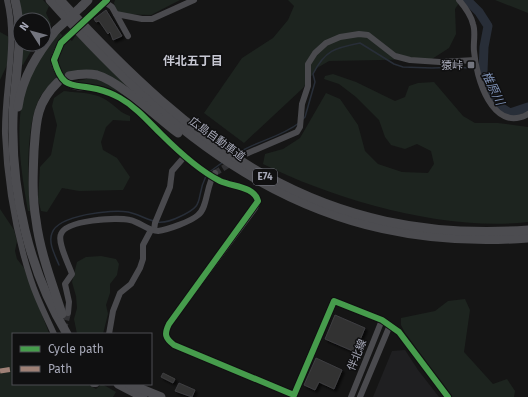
<svg xmlns="http://www.w3.org/2000/svg" width="528" height="397" viewBox="0 0 528 397" font-family="'Fira Sans','Noto Sans JP',sans-serif">
  <style>
    .built { fill: #1f1f21 }
    .green { fill: #1d241f }
    .lines { fill: none; stroke-linecap: round; stroke-linejoin: round }
    .stream { stroke: #282e38; stroke-width: 1.5 }
    .river { stroke: #282e38; stroke-width: 9 }
    .building { fill: #323233; stroke: #3e3e41; filter: url(#shadow) }
    .minor-tunnel { stroke: #323235; stroke-width: 6; stroke-dasharray: 6 3; stroke-linecap: butt }
    .minor { stroke: #4a4a4e; stroke-width: 6 }
    .highway { stroke: #4c4c50; stroke-width: 9 }
    .minor-bridge { stroke: #4a4a4e; stroke-width: 6 }
    .highway-bridge { stroke: #4c4c50; stroke-width: 9 }
    .quiet { stroke: #9e8076; stroke-width: 5; stroke-dasharray: 10 5; stroke-linecap: butt }
    .cycleway-casing { stroke: #101011; stroke-width: 8 }
    .cycleway { stroke: #469c4c; stroke-width: 6 }
    .poi-dot { fill: #73757e; stroke: #101011; stroke-width: 1.5 }
    .labels { text-anchor: middle; dominant-baseline: central; stroke-width: 3; stroke-linejoin: round; paint-order: stroke }
    .shield { fill: #101011; stroke: #797a85; stroke-width: 1 }
    .shield-label { font-size: 10px; font-weight: bold; fill: #a6a8b7 }
    .poi-label { font-size: 11px; fill: #a6a8b7; stroke: #101011; text-anchor: end }
    .street-label { font-size: 11px; fill: #a6a8b7; stroke: #101011 }
    .neighbourhood-label { font-size: 12px; font-weight: bold; fill: #c7c8d3; stroke: #101011 }
    .water-label { font-size: 12px; font-style: italic; fill: #7c8fb3; stroke: #101011 }
  </style>
  <defs>
    <filter id="shadow"><feDropShadow dx="2.5" dy="2.5" stdDeviation="1" flood-color="#0009"/></filter>
  </defs>
  <rect width="100%" height="100%" fill="#151515"/>
  <polygon class="built" points="405,350 418,370 439,397 373,397 392,351"/>
  <g class="green">
    <polygon points="19,0 43,0 49,6 46,13 51,24 44,32 44,20 22,20"/>
    <polygon points="115,0 180,0 151,15 116,14 114,3"/>
    <polygon points="288,0 461,0 455,9 456,34 449,48 432,59 329,61 317,68 303,88 244,143 204,113 242,58 273,38 288,20 294,6"/>
    <polygon points="495,0 528,0 528,13"/>
    <polygon points="0,32 9,37 8,63 0,80"/>
    <path d="M59 32 63 36C50 51 50 60 57 78 51 84 44 90 40 97 25 126 28 179 30 211H28C20 165 10 104 37 62 44 51 52 42 59 32Z"/>
    <path d="M76 35 126 85 124 86 98 72 70 80C78 83 87 77 95 79 104 80 132 98 135 104 126 98 116 90 105 87 85 81 66 91 59 65 57 54 62 46 69 39L72 41Z"/>
    <polygon points="23,44 35,44 23,65 21,64"/>
    <path d="M333 74 356 82 395 101 405 97 409 86 418 83 434 82 463 116 475 123H498L528 127V222C447 232 335 200 263 164L265 154 283 149 300 138 326 93 340 99 358 125 365 151 378 164 402 172 428 173 434 164 431 151 417 144 405 149 391 145 385 137 379 120 356 97 339 84 324 79 325 76Z"/>
    <path d="M64 91C78 93 97 92 109 102 118 108 119 112 130 116V121L113 120 106 127 101 142 103 150 117 158 130 177 123 190 79 191 62 188 47 212 41 211 38 199 40 167 51 155 57 125 52 106 54 98Z"/>
    <polygon points="0,209 14,230 17,241 15,251 17,259 24,268 49,333 13,334 13,384 87,384 96,389 102,384 116,392 113,397 0,397"/>
    <polygon points="101,256 116,259 119,264 117,275 110,284 110,293 106,305 108,314 103,334 77,334 74,319 77,308 76,296 72,282 77,262 86,257"/>
    <polygon points="465,299 470,310 464,352 493,384 507,379 515,391 514,397 452,397 405,333 401,325 401,318 435,311 448,301"/>
  </g>
  <g class="lines">
    <g class="stream">
      <path d="M303 119 305 117 315 82 313 74C325 50 335 48 360 43L394 64 403 67 432 68 459 67 475 69"/>
      <path d="M238 153C257 141 281 137 299 123"/>
      <polyline points="208,173 223,162"/>
      <path d="M157 222C165 223 171 221 179 217 208 204 194 200 206 176"/>
      <path d="M59 265C55 255 48 243 52 233 58 215 112 209 128 212 138 214 145 219 154 221"/>
    </g>
    <polyline class="river" points="467,0 479,12 488,26 484,47 483,72 499,106 510,113 528,107"/>
  </g>
  <g class="building">
    <polygon points="106,10 122,36 113,40 110,32 108,34 99,21 96,22 94,19"/>
    <polygon points="335,315 365,328 355,352 325,339"/>
    <polygon points="316,358 342,370 334,389 319,382 315,390 304,385"/>
    <polygon points="163,373 175,379 173,383 161,377"/>
    <polygon points="179,383 195,390 192,397 175,391"/>
  </g>
  <g class="lines">
    <g class="minor-tunnel">
      <polyline points="215,173 248,153"/>
      <polyline points="64,329 68,313"/>
    </g>
    <g class="minor">
      <path d="M7 0C18 45 4 89 5 134 7 182 16 234 31 280 37 299 46 316 54 334"/>
      <path d="M459 0C465 7 471 15 473 24 476 32 473 43 474 51 476 77 492 134 528 114"/>
      <polyline points="105,2 112,7 128,36"/>
      <polyline points="116,14 142,19 152,19 194,0"/>
      <polyline points="91,15 107,0"/>
      <path d="M66 37C61 43 54 52 54 61 55 72 65 85 76 87 79 88 83 87 86 87 98 88 112 92 123 100 155 121 178 157 212 177 226 185 253 185 258 201L255 208 169 324C164 334 165 338 174 345L294 395 334 301 382 320 399 332 448 397"/>
      <polyline points="248,153 297,132 300,127 302,104 308,86 308,64 315,53 326,43 340,37 359,34 368,35 395,56 410,60 440,62 475,60"/>
      <polyline points="154,230 155,223 170,187 172,171 185,156"/>
      <path d="M68 313 69 302 65 284 72 274C69 265 57 242 61 234 66 220 117 217 130 220 140 222 148 231 158 231 167 230 192 221 198 215 208 208 206 184 215 173"/>
      <polyline points="109,334 113,311 120,293 131,284 140,268 143,259 143,245 151,230"/>
      <polyline points="93,384 96,384"/>
      <polyline points="351,397 382,320"/>
      <polyline points="360,397 390,325"/>
    </g>
    <g class="highway">
      <path d="M15 0C25 38 14 79 13 118 11 192 29 271 67 334"/>
      <path d="M50 0C184 150 316 254 528 238"/>
      <path d="M60 0C195 147 318 245 528 230"/>
      <polyline points="82,6 88,0"/>
      <path d="M69 76C78 74 88 73 97 75 119 81 158 118 178 133"/>
      <path d="M58 82C36 103 36 122 34 151 33 174 32 197 36 220 40 252 52 283 62 314"/>
      <path d="M18 107C22 77 38 53 56 30"/>
      <polyline points="118,384 143,397"/>
      <polyline points="129,384 161,397"/>
    </g>
    <polyline class="minor-bridge" points="66,37 91,15"/>
    <polyline class="highway-bridge" points="56,30 82,6"/>
    <polyline class="quiet" points="0,371 13,369"/>
    <defs>
      <path id="cycleway" d="M107 0 61 43 54 60C63 92 73 83 97 89 105 91 113 94 120 98 136 107 148 121 161 134 178 151 198 170 220 181 233 187 254 186 258 201L169 324C164 334 165 338 174 345L294 395 334 301 382 320 399 332 448 397"/>
    </defs>
    <use href="#cycleway" class="cycleway-casing"/>
    <use href="#cycleway" class="cycleway"/>
  </g>
  <rect class="poi-dot" x="467" y="61" width="8" height="8" rx="2"/>
  <g class="labels">
    <rect class="shield" x="253" y="169" width="24" height="16" rx="3"/>
    <g class="shield-label">
      <text x="265" y="177">E74</text>
    </g>
    <g class="poi-label">
      <text x="463" y="65">猿峠</text>
    </g>
    <g class="street-label">
      <text transform="translate(217 139) rotate(36)">広島自動車道</text>
      <text transform="translate(357 355) rotate(-68)">伴北線</text>
    </g>
    <g class="neighbourhood-label">
      <text x="193" y="61">伴北五丁目</text>
    </g>
    <g class="water-label">
      <text transform="translate(493 88) rotate(64)">椎原川</text>
    </g>
  </g>
  <rect x="12" y="333" width="140" height="52" fill="#101011" stroke="#4c4d53"/>
  <rect x="20" y="346" width="20" height="6" fill="#469c4c" stroke="#4c4d53"/>
  <text x="48" y="353" font-size="12" fill="#a6a8b7">Cycle path</text>
  <rect x="20" y="366" width="20" height="6" fill="#9e8076" stroke="#4c4d53"/>
  <text x="48" y="373" font-size="12" fill="#a6a8b7">Path</text>
  <g transform="translate(32 32) rotate(306)"><circle r="19" fill="#101011" stroke="#4c4d53"/>
  <path d="M0-3L7 15L0 10L-7 15Z" fill="#73757e"/>
  <text y="-6" font-size="11" font-weight="bold" text-anchor="middle" fill="#a6a8b7">N</text>
  </g>
</svg>
